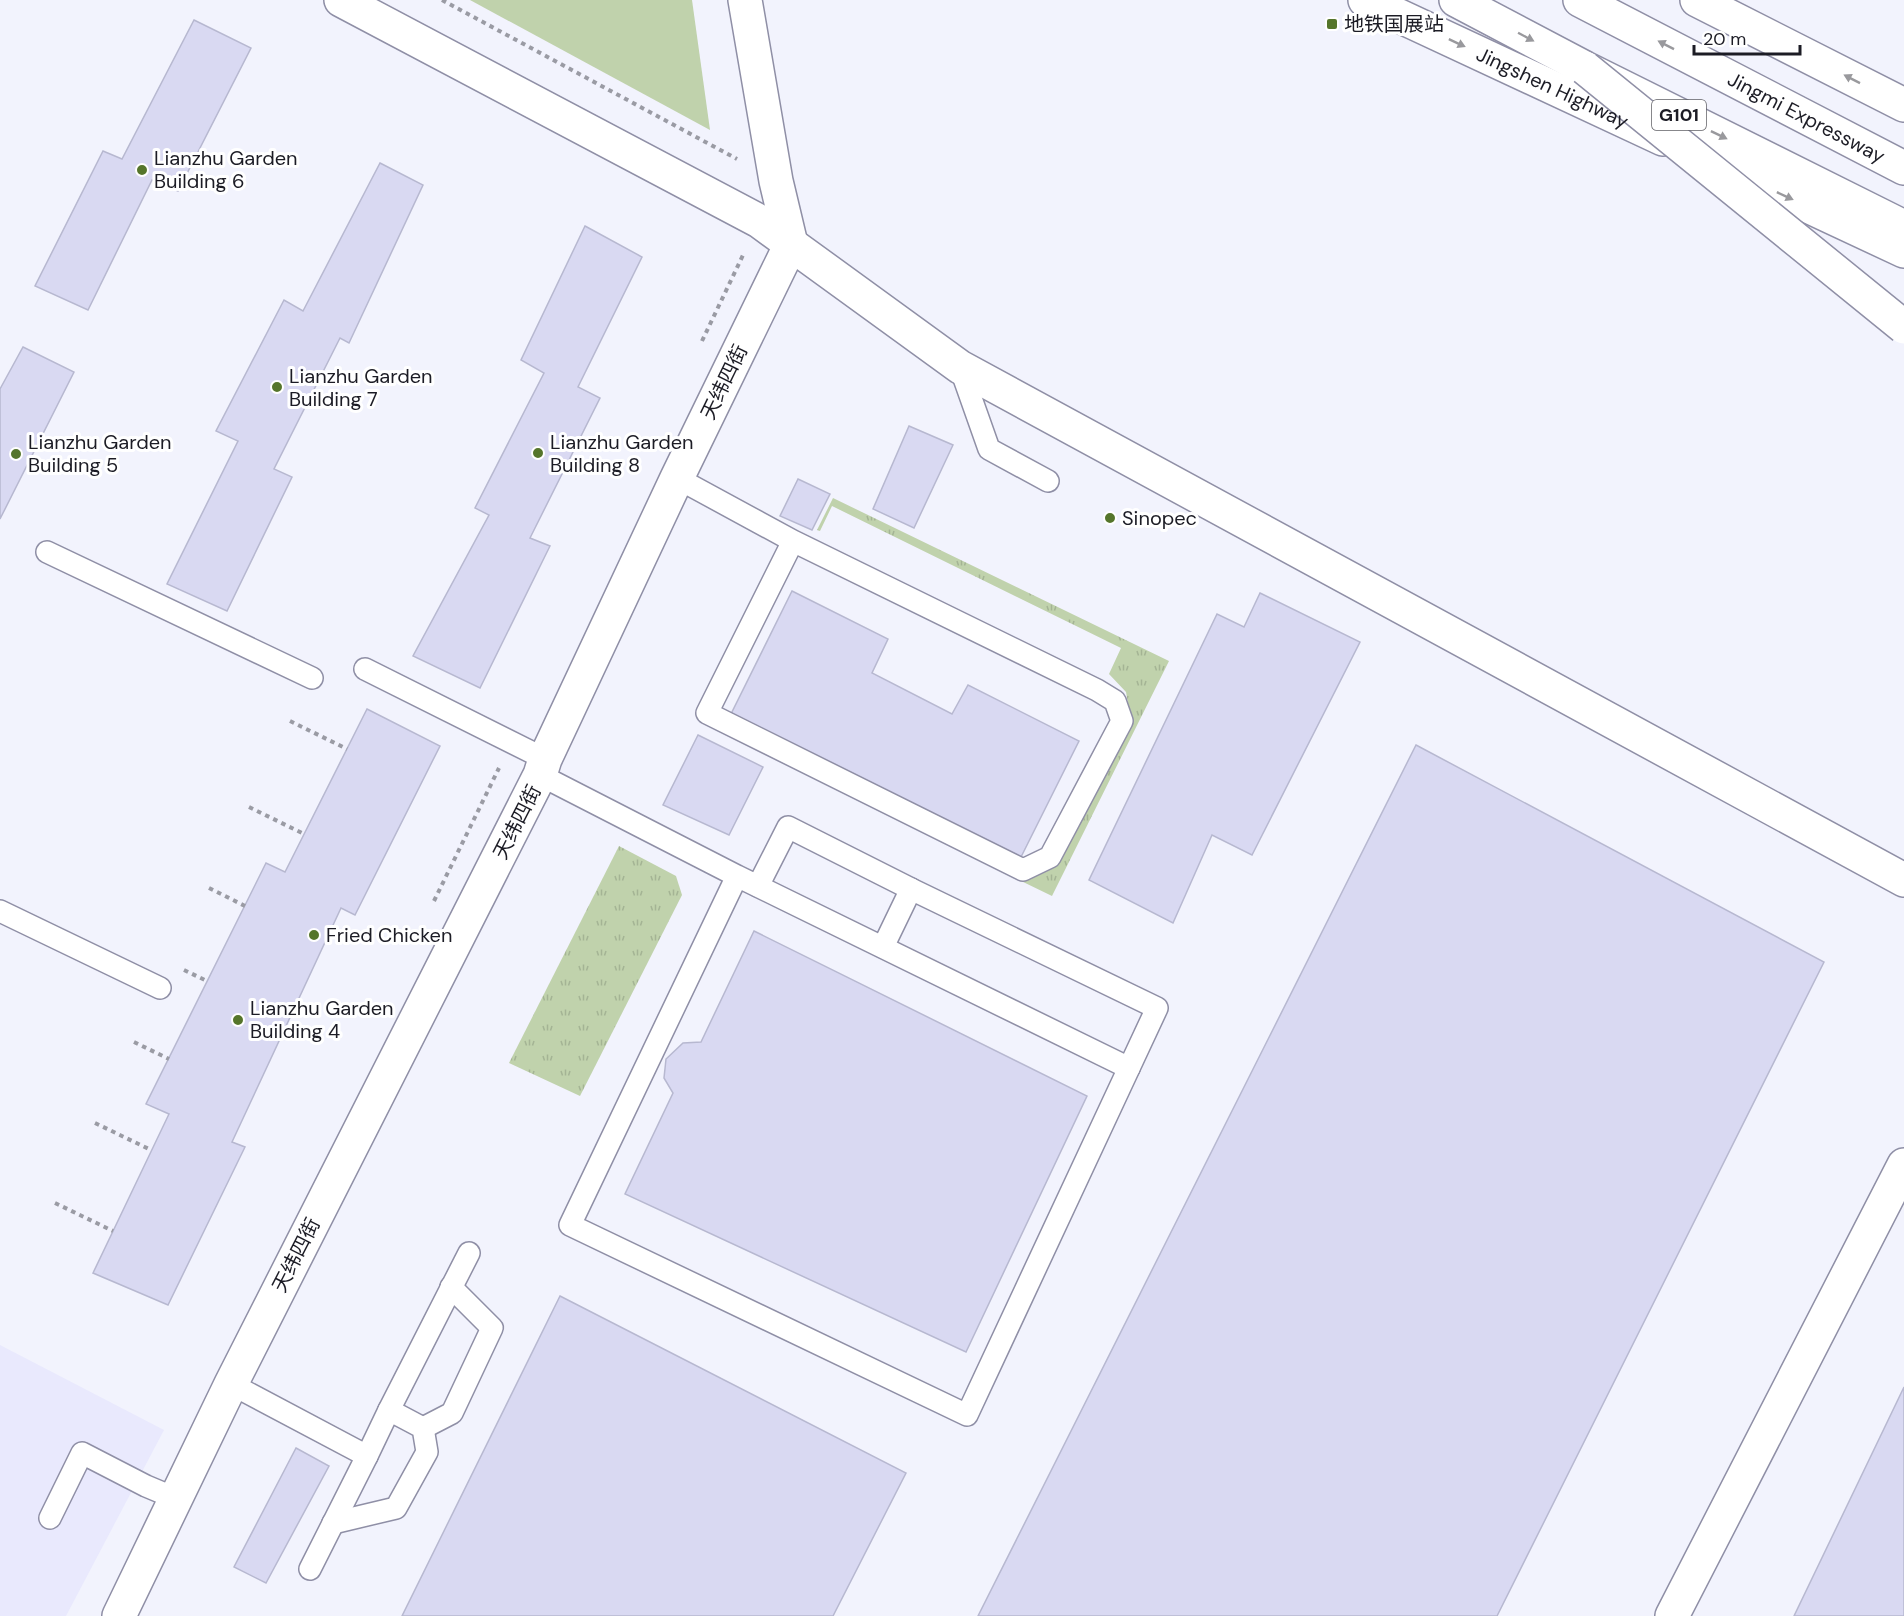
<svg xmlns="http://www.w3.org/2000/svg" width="1904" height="1616" viewBox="0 0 1904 1616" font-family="'DM Sans','Noto Sans SC',sans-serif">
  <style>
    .built { fill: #e9e9fd }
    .grass { fill: url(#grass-tufts) }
    .park { fill: #c0d2ac }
    .building { fill: #d9d9f2; stroke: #b7b8d0; stroke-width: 1.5 }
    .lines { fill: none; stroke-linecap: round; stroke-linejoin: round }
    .lane-casing { stroke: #8f8fa6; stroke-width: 24 }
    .street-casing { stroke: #8f8fa6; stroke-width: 36 }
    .secondary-casing { stroke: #8f8fa6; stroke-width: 36 }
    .highway-casing { stroke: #8f8fa6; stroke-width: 36 }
    .path { stroke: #9a9ba4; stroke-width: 4; stroke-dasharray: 4.5 4.5; stroke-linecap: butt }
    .lane { stroke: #fff; stroke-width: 21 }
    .street { stroke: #fff; stroke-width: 33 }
    .secondary { stroke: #fff; stroke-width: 33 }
    .highway { stroke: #fff; stroke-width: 33 }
    .highway-bridge-casing { stroke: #8f8fa6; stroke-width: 36; stroke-linecap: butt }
    .highway-bridge { stroke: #fff; stroke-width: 33 }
    .oneway { fill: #99999d }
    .poi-dot { fill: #55752b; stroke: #fff; stroke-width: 2 }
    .labels { text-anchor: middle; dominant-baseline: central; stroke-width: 6; stroke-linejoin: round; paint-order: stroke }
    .shield { fill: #fff; stroke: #606066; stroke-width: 1.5 }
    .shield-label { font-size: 18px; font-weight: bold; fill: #1c1c25 }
    .poi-label { font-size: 20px; fill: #1c1c25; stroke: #fff; text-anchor: start }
    .street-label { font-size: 20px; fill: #1c1c25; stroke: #fff }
  </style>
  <defs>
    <pattern id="grass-tufts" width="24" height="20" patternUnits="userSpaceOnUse" patternTransform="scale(1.5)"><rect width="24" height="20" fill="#c0d2ac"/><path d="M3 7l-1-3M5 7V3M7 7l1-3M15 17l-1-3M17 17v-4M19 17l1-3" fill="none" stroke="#a4b494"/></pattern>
  </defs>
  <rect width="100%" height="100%" fill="#f2f3fd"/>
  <polygon class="built" points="0,1345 164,1430 66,1616 0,1616"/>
  <g class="grass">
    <polygon points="833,498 1169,661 1052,896 1019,880 1057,865 1131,720 1126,692 1109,674 1121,648 832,506 820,531 817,530"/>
    <polygon points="619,846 676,876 682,895 580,1096 509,1063"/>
  </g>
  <polygon class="park" points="470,0 692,0 710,130"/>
  <g class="building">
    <polygon points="194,20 251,48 178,191 152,180 88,310 35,286 103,151 122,159"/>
    <polygon points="380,163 423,185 349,343 340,338 274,469 292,477 227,611 167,584 238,441 216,431 284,300 303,311"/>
    <polygon points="585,226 642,257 578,387 600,398 530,538 550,546 480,688 413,656 489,515 475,508 544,373 521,360"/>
    <polygon points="23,347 74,372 0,519 0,389"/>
    <polygon points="909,426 953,445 914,528 873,509"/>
    <polygon points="798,479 830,494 812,530 780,516"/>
    <polygon points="792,591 888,639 872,673 952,714 968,685 1079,741 1020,859 731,714"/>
    <polygon points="1260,593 1360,642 1252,855 1212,835 1173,923 1089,880 1217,614 1244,627"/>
    <polygon points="367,709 440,746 355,915 341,908 232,1142 245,1147 168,1305 93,1273 169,1114 146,1104 266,863 285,872"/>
    <polygon points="698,735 763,767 729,835 663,805"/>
    <polygon points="1416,745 1824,962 1497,1616 978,1616"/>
    <polygon points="754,931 1087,1096 966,1352 625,1194 673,1093 664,1078 666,1059 683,1043 701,1042"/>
    <polygon points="560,1296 906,1473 833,1616 402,1616"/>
    <polygon points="1904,1387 1904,1616 1794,1616"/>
    <polygon points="296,1448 329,1466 266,1583 234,1567"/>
  </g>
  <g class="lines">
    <defs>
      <g id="lane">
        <polyline points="960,367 989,449 1048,481"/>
        <polyline points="677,478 793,541 1097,690 1115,701 1122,721 1050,857 1023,870 707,713 793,541"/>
        <polyline points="47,552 312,678"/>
        <polyline points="365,669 545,759"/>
        <polyline points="540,775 737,876 570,1225 967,1415 1129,1068 737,876"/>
        <polyline points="758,886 788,827 911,889 883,947"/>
        <polyline points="911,889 1157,1008 1129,1068"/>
        <polyline points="0,911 160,988"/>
        <polyline points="231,1384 367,1456 310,1569"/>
        <polyline points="389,1410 469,1253"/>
        <polyline points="423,1428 452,1413 492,1328 451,1287"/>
        <polyline points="50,1518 82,1453 146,1486 177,1499"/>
        <polyline points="333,1523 396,1508 427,1452 423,1428 389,1410 367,1456"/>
      </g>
      <g id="street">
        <polyline points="341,0 759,221 960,367 1904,880"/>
        <polyline points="119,1616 231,1384 540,775 545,759 677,478 791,244 776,181 745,0"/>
        <polyline points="1672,1616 1904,1165"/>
      </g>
      <g id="secondary">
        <path id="s1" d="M1365 0 1663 139"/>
        <polyline points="1697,0 1904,105"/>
        <polyline points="1707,159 1904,251"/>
      </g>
      <g id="highway">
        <polyline points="1456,0 1585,68 1904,227"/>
        <path id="s2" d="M1580 0 1904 168"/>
      </g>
    </defs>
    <use href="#lane" class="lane-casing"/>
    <use href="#street" class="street-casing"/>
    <use href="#secondary" class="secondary-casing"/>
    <use href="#highway" class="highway-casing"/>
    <g class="path">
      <polyline points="442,0 737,159"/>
      <polyline points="702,341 744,253"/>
      <polyline points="290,721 347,749"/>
      <polyline points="249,807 304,834"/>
      <polyline points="209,888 245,906"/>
      <polyline points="434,901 499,768"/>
      <polyline points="184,970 207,981"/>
      <polyline points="134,1042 169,1059"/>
      <polyline points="95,1123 151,1150"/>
      <polyline points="55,1203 113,1231"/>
    </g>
    <use href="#lane" class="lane"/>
    <use href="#street" class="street"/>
    <use href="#secondary" class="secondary"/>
    <use href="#highway" class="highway"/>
    <defs>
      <polyline id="highway-bridge" points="1585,68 1904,327"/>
    </defs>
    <use href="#highway-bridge" class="highway-bridge-casing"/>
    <use href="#highway-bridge" class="highway-bridge"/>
  </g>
  <defs><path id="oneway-solid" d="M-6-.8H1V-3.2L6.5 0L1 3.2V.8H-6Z" transform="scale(1.5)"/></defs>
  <g class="oneway">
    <use href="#oneway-solid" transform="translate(1526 37) rotate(28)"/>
    <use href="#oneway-solid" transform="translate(1457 43) rotate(25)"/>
    <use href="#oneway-solid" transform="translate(1666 45) rotate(-153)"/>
    <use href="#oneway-solid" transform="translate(1852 79) rotate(-153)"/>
    <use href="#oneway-solid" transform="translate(1719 135) rotate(26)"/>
    <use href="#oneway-solid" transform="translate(1785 196) rotate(25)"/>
  </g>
  <g class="poi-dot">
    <rect x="1326" y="18" width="12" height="12" rx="3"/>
    <circle cx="142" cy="170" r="6"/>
    <circle cx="277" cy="387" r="6"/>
    <circle cx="538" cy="453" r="6"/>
    <circle cx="16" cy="454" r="6"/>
    <circle cx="1110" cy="518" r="6"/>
    <circle cx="314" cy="935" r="6"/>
    <circle cx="238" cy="1020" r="6"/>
  </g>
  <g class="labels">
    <rect class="shield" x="1652" y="100" width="54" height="30" rx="4.5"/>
    <g class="shield-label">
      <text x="1679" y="115">G101</text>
    </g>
    <g class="poi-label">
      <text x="1344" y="24">地铁国展站</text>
      <text x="154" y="158">Lianzhu Garden<tspan x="154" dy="23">Building 6</tspan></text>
      <text x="289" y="376">Lianzhu Garden<tspan x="289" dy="23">Building 7</tspan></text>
      <text x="28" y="442">Lianzhu Garden<tspan x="28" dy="23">Building 5</tspan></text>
      <text x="550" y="442">Lianzhu Garden<tspan x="550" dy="23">Building 8</tspan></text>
      <text x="1122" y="518">Sinopec</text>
      <text x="326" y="935">Fried Chicken</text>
      <text x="250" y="1008">Lianzhu Garden<tspan x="250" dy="23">Building 4</tspan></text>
    </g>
    <g class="street-label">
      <text stroke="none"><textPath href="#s1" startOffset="207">Jingshen Highway</textPath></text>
      <text stroke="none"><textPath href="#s2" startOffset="255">Jingmi Expressway</textPath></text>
      <text transform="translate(724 382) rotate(-64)">天纬四街</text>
      <text transform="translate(517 822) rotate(-63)">天纬四街</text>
      <text transform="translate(296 1255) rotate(-63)">天纬四街</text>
    </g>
  </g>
  <path d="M1694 45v9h106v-9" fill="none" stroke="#1c1c25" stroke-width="3"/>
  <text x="1703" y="45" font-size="18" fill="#1c1c25" stroke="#ffffff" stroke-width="4.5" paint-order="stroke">20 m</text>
</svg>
